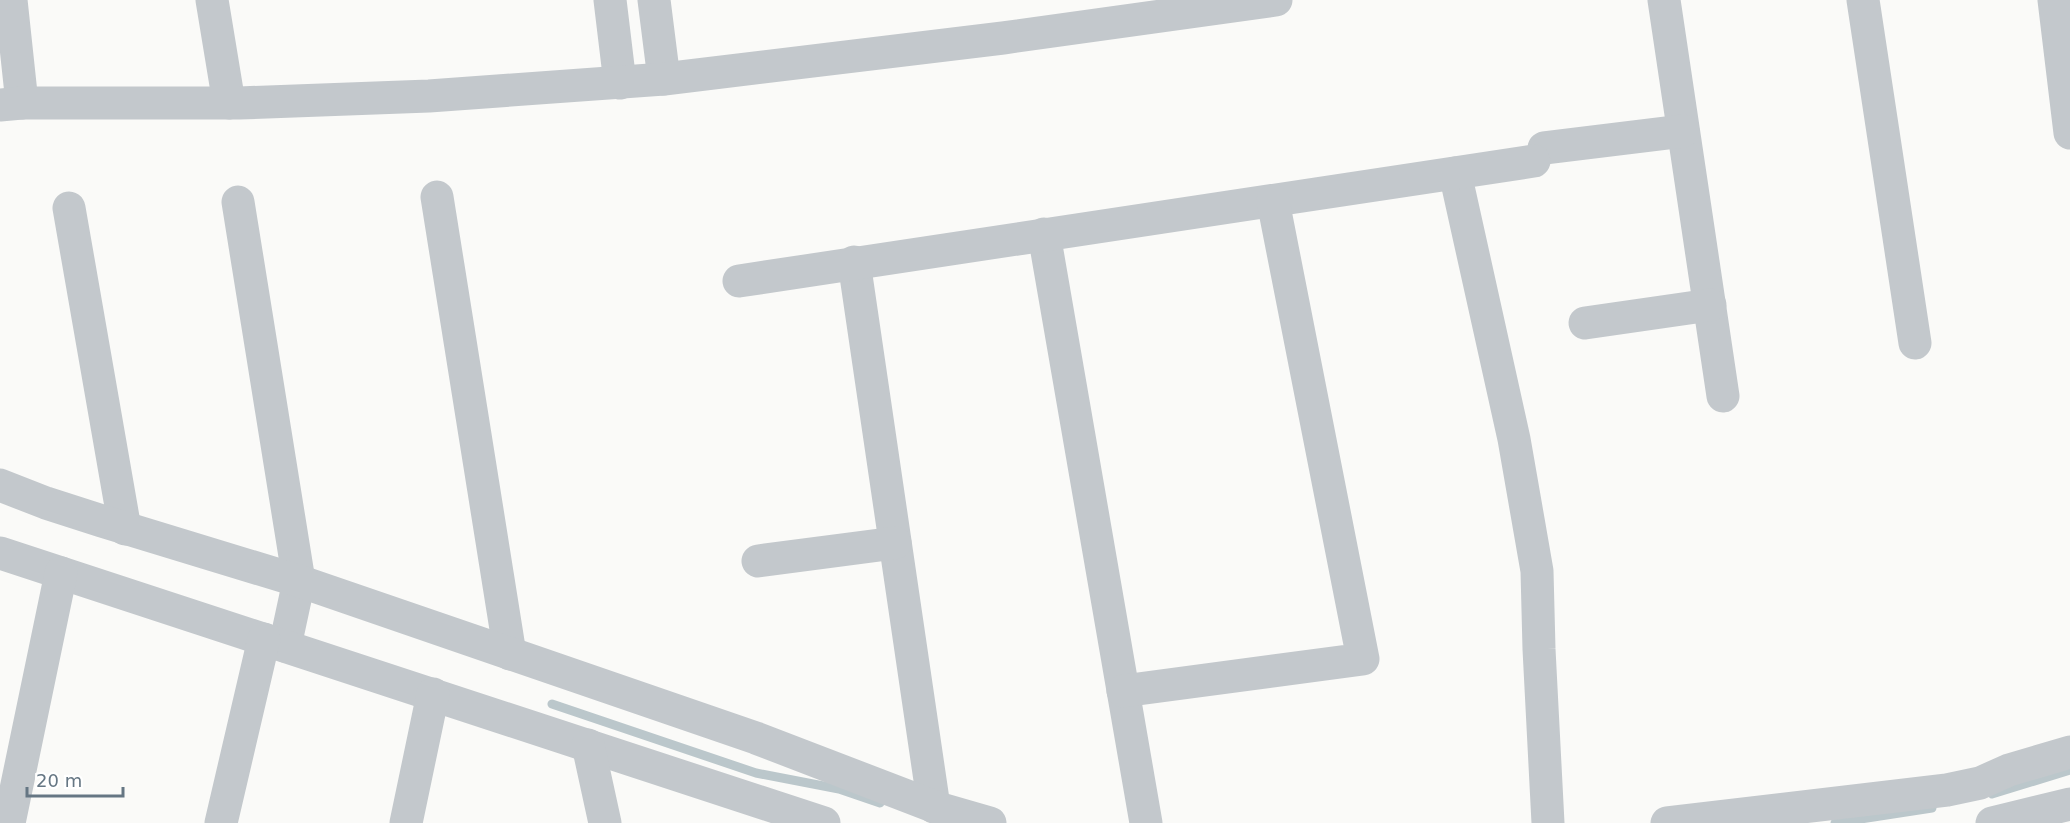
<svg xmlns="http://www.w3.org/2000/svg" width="2070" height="823" viewBox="0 0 2070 823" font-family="'DejaVu Sans',sans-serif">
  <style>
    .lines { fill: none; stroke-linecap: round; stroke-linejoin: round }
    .stream { stroke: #bbc7cb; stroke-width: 9 }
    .street { stroke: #c3c8cc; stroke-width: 33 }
  </style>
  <rect width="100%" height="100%" fill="#fafaf8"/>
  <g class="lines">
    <g class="stream">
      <polyline points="552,704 756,773 839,789 880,803"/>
      <polyline points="1992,794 2070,770"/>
      <polyline points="1835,823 1932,808"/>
    </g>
    <g class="street">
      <polyline points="11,0 22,103"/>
      <polyline points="212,0 229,103"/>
      <polyline points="610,0 620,83"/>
      <polyline points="654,0 664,79"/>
      <polyline points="1664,0 1723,396"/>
      <polyline points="1863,0 1915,343"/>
      <polyline points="2054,0 2070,133"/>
      <polyline points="0,105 22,103 239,103 429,96 664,79 1003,38 1276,0"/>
      <polyline points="1544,148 1683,131"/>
      <polyline points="1455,173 1514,439 1537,571 1539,649 1548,823"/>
      <polyline points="437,197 510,654"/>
      <polyline points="238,202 299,581 285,646"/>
      <polyline points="69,208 125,529"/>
      <polyline points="1044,234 1146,823"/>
      <polyline points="854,262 934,807"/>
      <polyline points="739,281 1534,161"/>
      <polyline points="1585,323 1710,305"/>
      <polyline points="0,485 46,503 102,521 299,581 756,738 938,808 990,823"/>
      <polyline points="0,553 824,823"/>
      <polyline points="758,561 895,543"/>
      <polyline points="1123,691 1363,659 1273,201"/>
      <polyline points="588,745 605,823"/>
      <polyline points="9,823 61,573"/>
      <polyline points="221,823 264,639"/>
      <polyline points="406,823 433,694"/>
      <polyline points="1667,823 1947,790 1980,783 2009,770 2070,752"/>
      <polyline points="1992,823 2070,804"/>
    </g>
  </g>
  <path d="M27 787v9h96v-9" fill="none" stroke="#657683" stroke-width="3"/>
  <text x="36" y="787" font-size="18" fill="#657683" stroke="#ffffff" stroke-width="4.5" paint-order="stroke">20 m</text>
</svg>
